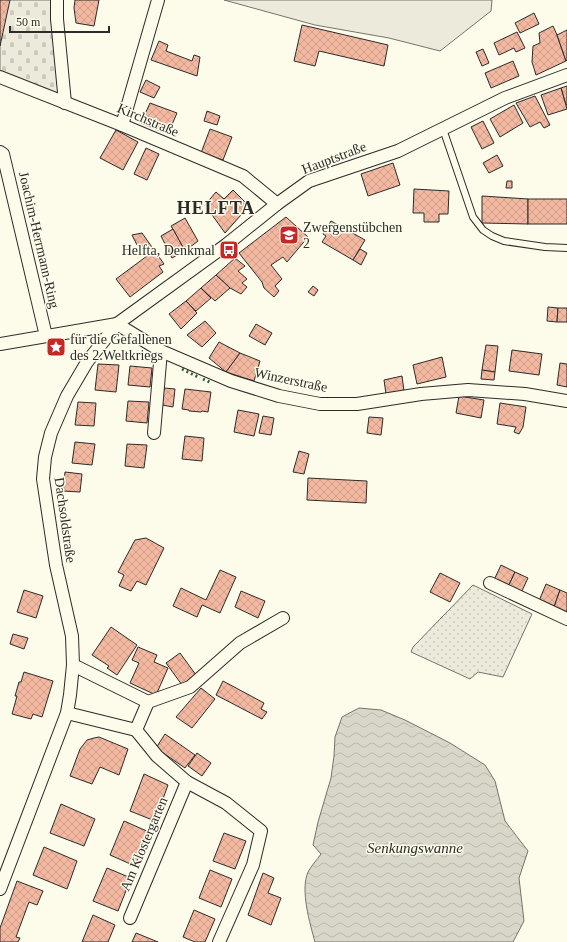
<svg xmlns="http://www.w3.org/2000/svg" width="567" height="942" viewBox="0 0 567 942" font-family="'Times New Roman',serif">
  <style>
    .cemetery { fill: url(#cemetery-stones); stroke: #74746e }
    .park { fill: url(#park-dots); stroke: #74746e }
    .pitch { fill: #ecebdb; stroke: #74746e }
    .water { fill: url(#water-waves); stroke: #74746e }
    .building { fill: url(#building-cross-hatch); stroke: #2b2b2b }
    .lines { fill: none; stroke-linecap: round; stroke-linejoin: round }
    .lane-casing { stroke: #2b2b2b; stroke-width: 8 }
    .street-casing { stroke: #2b2b2b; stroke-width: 14 }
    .lane { stroke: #fdfbea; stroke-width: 6 }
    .street { stroke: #fdfbea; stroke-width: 12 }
    .hedge { stroke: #34623c; stroke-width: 3; stroke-dasharray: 2 3; stroke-linecap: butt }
    .labels { text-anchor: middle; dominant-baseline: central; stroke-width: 3; stroke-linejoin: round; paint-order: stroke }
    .street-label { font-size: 14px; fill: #2b2b2b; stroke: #fdfbea }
    .poi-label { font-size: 14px; fill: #2b2b2b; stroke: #fdfbea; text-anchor: start }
    .water-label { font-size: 15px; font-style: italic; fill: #2b2b2b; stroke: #fdfbea }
    .district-label { font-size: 18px; font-weight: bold; letter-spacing: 1px; fill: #2b2b2b; stroke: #fdfbea }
  </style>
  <defs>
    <pattern id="cemetery-stones" width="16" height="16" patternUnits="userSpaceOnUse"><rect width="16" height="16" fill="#ecebdb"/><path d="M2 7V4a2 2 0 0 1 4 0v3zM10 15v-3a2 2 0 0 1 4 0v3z" fill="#cbcabc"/></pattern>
    <pattern id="park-dots" width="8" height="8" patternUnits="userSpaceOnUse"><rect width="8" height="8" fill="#ecebdb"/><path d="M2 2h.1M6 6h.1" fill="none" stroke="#cbcabc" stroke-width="1.8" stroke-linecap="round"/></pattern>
    <pattern id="water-waves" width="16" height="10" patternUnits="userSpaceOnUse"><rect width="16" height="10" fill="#d8d7c9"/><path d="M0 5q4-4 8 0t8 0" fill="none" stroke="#bab9ad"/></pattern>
    <pattern id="building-cross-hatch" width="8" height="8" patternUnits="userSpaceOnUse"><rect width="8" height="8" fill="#f2b8a0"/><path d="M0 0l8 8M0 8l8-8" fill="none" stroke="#d09e8a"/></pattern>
  </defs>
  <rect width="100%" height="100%" fill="#fdfbea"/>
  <polygon class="cemetery" points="0,0 54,0 60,98 0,72"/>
  <polygon class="park" points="473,585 532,614 503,677 478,672 470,679 411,652 413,647"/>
  <polygon class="pitch" points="224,0 492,0 491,11 440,51 389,38 315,25"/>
  <path class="water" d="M359 708 381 710 405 720 450 743 485 765 495 781 505 821 528 851 519 878 524 921 513 942H315C310 924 300 890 308 872 311 866 317 860 321 854L313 845 318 822 331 778 334 756 335 737 342 717Z"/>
  <g class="building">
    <polygon points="0,0 10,0 0,46"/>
    <polygon points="75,0 99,0 94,26 76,23 74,8"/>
    <polygon points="534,13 539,24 520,33 515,23"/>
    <polygon points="302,25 388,45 384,66 319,51 315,66 294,61"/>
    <polygon points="553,26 557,35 566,61 536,75 532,62 533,46 540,43 539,33"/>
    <polygon points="567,30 567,60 566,61 557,35"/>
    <polygon points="517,32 525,48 516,52 514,48 499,55 494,43"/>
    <polygon points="159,41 168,45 166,51 192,61 194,55 200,57 197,76 151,60"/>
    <polygon points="483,49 489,63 482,66 476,52"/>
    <polygon points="513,61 519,76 491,88 485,73"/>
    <polygon points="146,80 160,87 154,98 140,92"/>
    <polygon points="567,86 567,105 566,105 561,88"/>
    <polygon points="561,88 567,109 548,115 541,95"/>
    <polygon points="535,96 550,125 544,128 540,122 530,127 516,103"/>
    <polygon points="150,103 177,113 168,134 141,123"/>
    <polygon points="514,105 523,123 500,137 490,119"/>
    <polygon points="207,111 220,116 217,125 204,121"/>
    <polygon points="483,121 494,143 482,149 471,127"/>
    <polygon points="210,129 232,137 223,160 201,153"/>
    <polygon points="116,130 138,142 123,170 100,158"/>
    <polygon points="146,148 159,154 147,180 134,174"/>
    <polygon points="497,155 503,166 489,173 483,163"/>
    <polygon points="393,163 400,185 368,196 361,174"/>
    <polygon points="507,181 512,181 512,188 506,188"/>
    <polygon points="414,189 449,191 448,214 439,214 439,222 424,222 424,213 413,213"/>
    <polygon points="233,190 249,206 225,233 205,205 216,192 224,199"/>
    <polygon points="482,196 528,199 528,224 482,223"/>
    <rect x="528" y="199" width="39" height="25"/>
    <polygon points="286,217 308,237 287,262 283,257 271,265 282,279 275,286 279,291 274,297 264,288 262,282 239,253"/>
    <polygon points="185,218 198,241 185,251 171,226"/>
    <polygon points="331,221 365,240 353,260 322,242 326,236 323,234"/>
    <polygon points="173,229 185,251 172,258 161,236"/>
    <polygon points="142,233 164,264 159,266 163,272 130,297 116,279 147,256 142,245 137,245 132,235"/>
    <polygon points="360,249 367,253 361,265 353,260"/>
    <polygon points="235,258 245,266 238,271 247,279 242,283 247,287 241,294 230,288 216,275"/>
    <polygon points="216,275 230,288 215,301 201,288"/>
    <polygon points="313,286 318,290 314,296 308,292"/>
    <polygon points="201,288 211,298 196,311 186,301"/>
    <polygon points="186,301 197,313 181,329 169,314"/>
    <polygon points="548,307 558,308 557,322 547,321"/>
    <polygon points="558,308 567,308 567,322 557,322"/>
    <polygon points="205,321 216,333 202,347 187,335"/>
    <polygon points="256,324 272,333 265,345 249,336"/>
    <polygon points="219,342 240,353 226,372 209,358"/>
    <polygon points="486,345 498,346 495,372 482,370"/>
    <polygon points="512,350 542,354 539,375 509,371"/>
    <polygon points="240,353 260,361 254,381 226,372"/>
    <polygon points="442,357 446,377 417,384 413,365"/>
    <polygon points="560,363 567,364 567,387 557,385"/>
    <polygon points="98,364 119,365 116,392 95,390"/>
    <polygon points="130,366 152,368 150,387 128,385"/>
    <polygon points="482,370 495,372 494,380 481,379"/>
    <polygon points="402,376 404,391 386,394 384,380"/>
    <polygon points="164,388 175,389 173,407 162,405"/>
    <polygon points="185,389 211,392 208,412 202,411 201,412 189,411 189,410 182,409"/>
    <polygon points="459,396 484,400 481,418 456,413"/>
    <polygon points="128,401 149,402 147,423 126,421"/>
    <polygon points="78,402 96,403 94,426 75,425"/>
    <polygon points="500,403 526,407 523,427 519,434 514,432 516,427 497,424"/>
    <polygon points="238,410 259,414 254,436 234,432"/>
    <polygon points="263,416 274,418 271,435 259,433"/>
    <polygon points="369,417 383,418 381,435 367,433"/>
    <polygon points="185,436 204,438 202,461 182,459"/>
    <polygon points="75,442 95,444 92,465 72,463"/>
    <polygon points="127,444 147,445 144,468 125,466"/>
    <polygon points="299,451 309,454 304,474 293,472"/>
    <polygon points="65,472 82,474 80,492 63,491"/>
    <polygon points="308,478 367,481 366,503 307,500"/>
    <polygon points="146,538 164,548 146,585 137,581 131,591 119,586 124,575 118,572 135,540"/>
    <polygon points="501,565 515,572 508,587 494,580"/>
    <polygon points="220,570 236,577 220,613 202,605 197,617 173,606 181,588 206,600"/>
    <polygon points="515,572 528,578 521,593 508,587"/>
    <polygon points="440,573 460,583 450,602 430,592"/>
    <polygon points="546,584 560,590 554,607 539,601"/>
    <polygon points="24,590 43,596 36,618 17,612"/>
    <polygon points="560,590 567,593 567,613 554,607"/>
    <polygon points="241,591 265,601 258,618 235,607"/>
    <polygon points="111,627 137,645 117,675 107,668 109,666 92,655"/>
    <polygon points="13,634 28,638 24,649 10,644"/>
    <polygon points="138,647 157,655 154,662 168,668 156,695 130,683 139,663 132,660"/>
    <polygon points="180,653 196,675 182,685 166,663"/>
    <polygon points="24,672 53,681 42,717 33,714 31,719 12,714 17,696 15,696 19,682 21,682"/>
    <polygon points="223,681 264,703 261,709 267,712 262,719 216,695"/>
    <polygon points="201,688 215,699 192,728 176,717"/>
    <polygon points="165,734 195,755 185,768 156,748"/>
    <polygon points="99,737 128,749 119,775 100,767 92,784 70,776 80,749 87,740 94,738"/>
    <polygon points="197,753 211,763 202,776 188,766"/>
    <polygon points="144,774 168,785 155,821 130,811"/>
    <polygon points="61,804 95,819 84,846 50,833"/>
    <polygon points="124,821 149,832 135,866 110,855"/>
    <polygon points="224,833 246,841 235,869 213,861"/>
    <polygon points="44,847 77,861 67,889 33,875"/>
    <polygon points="107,868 131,878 118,911 93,901"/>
    <polygon points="210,870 232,879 221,907 199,898"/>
    <polygon points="263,873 274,878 268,893 281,898 271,925 248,915"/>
    <polygon points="17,881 43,891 37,905 29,902 16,937 20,938 18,942 0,942 0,928"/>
    <polygon points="194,910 215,919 205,942 195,942 183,937"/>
    <polygon points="93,915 115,925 108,942 82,942"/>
    <polygon points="136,933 158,942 132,942"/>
  </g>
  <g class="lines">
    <defs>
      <polyline id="lane" points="443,129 473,217 483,230 492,236 504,241 545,247 567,248"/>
      <g id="street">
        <polyline points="57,0 57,19 65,103"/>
        <polyline points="0,77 122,125 243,176 277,204"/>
        <polyline points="122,125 158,0"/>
        <polyline points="0,152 3,154 46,336"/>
        <polyline points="117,324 161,351 231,381 279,396 320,404 357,404 421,394 468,390 525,394 567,401"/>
        <polyline points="0,344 117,324"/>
        <polyline points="154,433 161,351"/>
        <polyline points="490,583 567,619"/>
        <polyline points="73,665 148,702"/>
        <polyline points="67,713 136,730 148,702 190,687 240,643 283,618"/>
        <polyline points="136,730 157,756 187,782 226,803 261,831 253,865 219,942"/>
        <polyline points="0,889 67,713 70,695 73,665 72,636 56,565 43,479 45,457 51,433 67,396 87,362 117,324 226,245 277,204 309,181 398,151 505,98 567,75"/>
        <polyline points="130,918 187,782"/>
      </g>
    </defs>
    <use href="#lane" class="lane-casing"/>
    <use href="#street" class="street-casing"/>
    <use href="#lane" class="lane"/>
    <use href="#street" class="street"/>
    <g class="hedge">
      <polyline points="182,369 200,378"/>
      <polyline points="203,379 212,383"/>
    </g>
  </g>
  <defs>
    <symbol id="school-square" viewBox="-11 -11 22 22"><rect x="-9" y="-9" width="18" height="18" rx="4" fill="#c62828" stroke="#fdfbea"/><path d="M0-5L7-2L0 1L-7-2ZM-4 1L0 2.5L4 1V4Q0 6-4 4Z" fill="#fff"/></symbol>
    <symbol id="bus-square" viewBox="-11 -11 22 22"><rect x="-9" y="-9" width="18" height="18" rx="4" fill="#c62828" stroke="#fdfbea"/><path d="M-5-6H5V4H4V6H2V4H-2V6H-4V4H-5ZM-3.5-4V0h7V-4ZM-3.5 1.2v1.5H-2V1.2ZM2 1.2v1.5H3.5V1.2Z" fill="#fff"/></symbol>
    <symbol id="sight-square" viewBox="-11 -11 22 22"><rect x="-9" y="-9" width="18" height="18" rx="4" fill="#c62828" stroke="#fdfbea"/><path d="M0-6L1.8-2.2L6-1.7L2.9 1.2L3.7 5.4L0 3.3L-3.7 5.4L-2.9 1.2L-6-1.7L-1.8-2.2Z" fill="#fff"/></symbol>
  </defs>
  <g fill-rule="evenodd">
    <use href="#school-square" x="278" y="224" width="22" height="22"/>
    <use href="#bus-square" x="218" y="239" width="22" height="22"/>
    <use href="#sight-square" x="45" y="336" width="22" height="22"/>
  </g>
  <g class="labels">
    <g class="street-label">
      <text transform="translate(148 120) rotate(23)">Kirchstraße</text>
      <text transform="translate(334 158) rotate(-21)">Hauptstraße</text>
      <text transform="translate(39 240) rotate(77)">Joachim-Herrmann-Ring</text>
      <text transform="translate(291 380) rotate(12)">Winzerstraße</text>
      <text transform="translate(65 520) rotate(82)">Dachsoldstraße</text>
      <text transform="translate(144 844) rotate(-67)">Am Klostergarten</text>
    </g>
    <g class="poi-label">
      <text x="303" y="227">Zwergenstübchen<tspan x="303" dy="16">2</tspan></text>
      <text x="215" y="250" text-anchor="end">Helfta, Denkmal</text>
      <text x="70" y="339">für die Gefallenen<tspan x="70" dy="16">des 2.Weltkriegs</tspan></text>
    </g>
    <g class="water-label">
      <text x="415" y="848">Senkungswanne</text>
    </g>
    <g class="district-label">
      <text x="216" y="208">HELFTA</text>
    </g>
  </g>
  <path d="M10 26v6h99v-6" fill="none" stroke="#2b2b2b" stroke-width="2"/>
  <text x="16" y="26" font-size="12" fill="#2b2b2b" stroke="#fdfbea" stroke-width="3" paint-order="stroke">50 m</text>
</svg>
